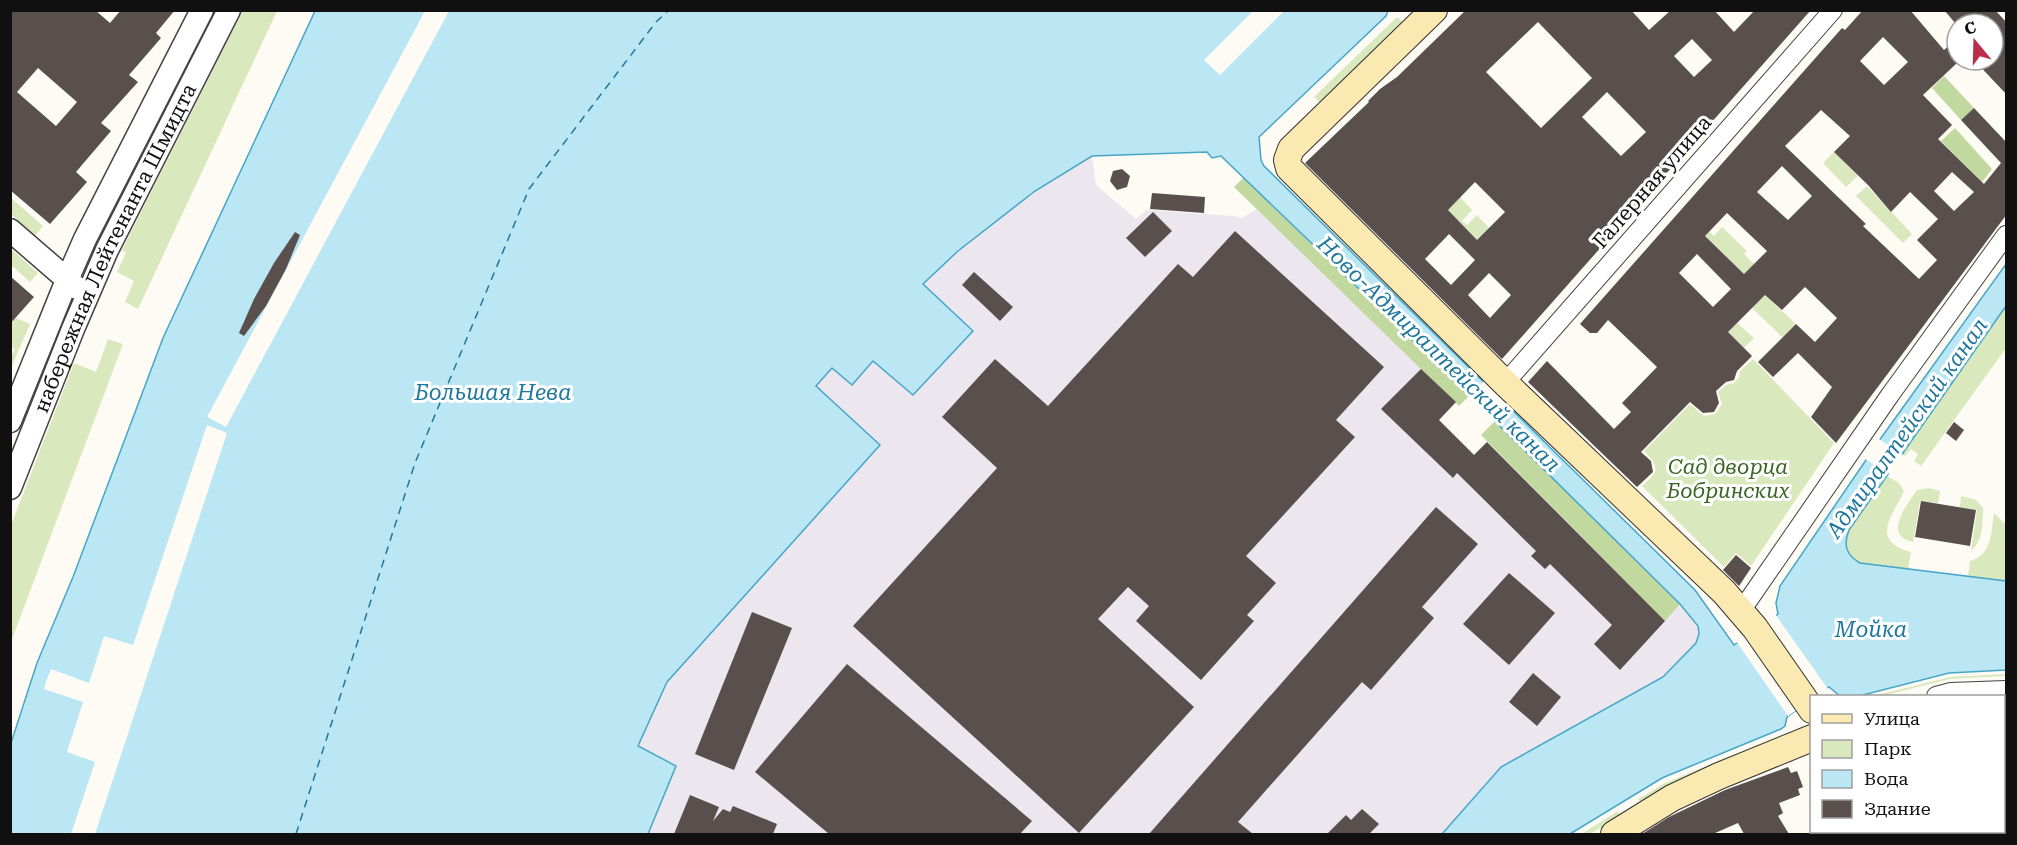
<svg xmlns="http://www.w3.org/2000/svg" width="2017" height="845" viewBox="0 0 2017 845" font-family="'Roboto Serif',serif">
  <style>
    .industrial { fill: #ece6ee }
    .green { fill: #dae8be }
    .forest { fill: #c1d89e }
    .water { fill: #bbe6f4; stroke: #45a6c8; stroke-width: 1.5 }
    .pier { fill: #fefbf4 }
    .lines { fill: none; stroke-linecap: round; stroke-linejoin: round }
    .ferry { stroke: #1e789e; stroke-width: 1.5; stroke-dasharray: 8 6; stroke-linecap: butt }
    .building { fill: #59504d; fill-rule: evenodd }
    .minor-casing { stroke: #434343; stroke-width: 20 }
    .tertiary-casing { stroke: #434343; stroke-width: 25 }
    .secondary-casing { stroke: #323232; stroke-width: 28 }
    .minor { stroke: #fff; stroke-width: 18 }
    .tertiary { stroke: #fff; stroke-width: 22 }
    .secondary { stroke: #fbe9b2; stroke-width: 26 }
    .labels { text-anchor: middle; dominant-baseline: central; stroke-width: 6; stroke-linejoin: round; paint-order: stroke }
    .street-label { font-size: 21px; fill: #101010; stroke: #fff }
    .park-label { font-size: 21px; font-style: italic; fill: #3a6622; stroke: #fff }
    .water-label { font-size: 22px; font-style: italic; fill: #1e789e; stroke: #fff }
  </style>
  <rect width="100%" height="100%" fill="#fefbf4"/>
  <polygon class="industrial" points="1092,156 1096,185 1136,219 1147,210 1234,216 1242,218 1257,209 1456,402 1439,420 1474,454 1487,442 1664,621 1680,604 1698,626 1699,634 1696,643 1663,677 1501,767 1442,834 648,834 676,766 638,747 667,682 879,445 815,386 832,368 852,385 873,361 913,394 922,284 958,251 1035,191"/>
  <g class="green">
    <polygon points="243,10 277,11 138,309 125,302 134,281 117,272 126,253 122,250"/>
    <polygon points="1397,17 1405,24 1322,104 1314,97"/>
    <polygon points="1834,152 1858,176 1846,187 1823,163"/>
    <polygon points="1867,186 1912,234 1903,243 1856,196"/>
    <polygon points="1460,197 1472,210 1462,221 1467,225 1477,215 1489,228 1477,240 1448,210"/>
    <polygon points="11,198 43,226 35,236 11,214"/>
    <polygon points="1722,227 1747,251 1744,254 1754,264 1744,274 1705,236 1709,231 1714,236"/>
    <polygon points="11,249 38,273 30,282 11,265"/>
    <polygon points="1765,295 1796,324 1782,337 1752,308"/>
    <polygon points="2006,306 2006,348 1921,466 1914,461 1918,454 1911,449 1905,456 1902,454"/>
    <polygon points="15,318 30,324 11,368 11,355 15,350 11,346 11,324"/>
    <polygon points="1737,323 1754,338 1744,348 1728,332"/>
    <polygon points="108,339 123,344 11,642 11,525 74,363 96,372"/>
    <path d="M1753 359 1834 443 1751 566 1736 553 1724 567 1642 486C1659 472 1660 467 1644 451L1690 404 1704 416 1715 414 1722 404 1718 392 1726 385 1734 383 1739 377 1740 371Z"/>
    <path d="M1887 476 1899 483 1904 491C1894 514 1868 541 1911 552L1908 569C1894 568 1870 568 1857 562 1848 557 1844 548 1846 539 1849 523 1876 491 1887 476Z"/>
    <path d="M1928 488 1940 491 1938 503 1920 501 1913 542C1882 536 1907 505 1917 490Z"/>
    <path d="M1961 496 1976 500 1983 508C1983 521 1983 543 1971 550L1977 510 1960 507Z"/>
    <path d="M1994 513 2006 525V581L1968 577 1970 561C1992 555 1991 533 1994 513Z"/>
    <polygon points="2006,674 2006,676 1950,679 1882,696 1873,696 1950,677"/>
    <polygon points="1781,735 1782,737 1642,804 1590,834 1581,834 1618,811 1620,814 1640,802 1638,799 1665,783"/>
  </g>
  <g class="forest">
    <polygon points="1944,76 1974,108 1961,120 1932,88"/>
    <polygon points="1955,128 1992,169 1982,182 1941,141"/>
    <polygon points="1243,178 1469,396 1459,406 1234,187"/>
    <polygon points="1495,421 1680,604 1665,621 1481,435"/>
  </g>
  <path class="water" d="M315 11H1388L1386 16 1259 137 1261 160 1264 166 1695 590 1734 645 1778 614 1776 603 1780 586 1881 438 2006 264V306L1849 530C1843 545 1846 555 1860 563L2006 581V670L1949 673 1859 696H1840L1829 687 1787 717 1785 726 1781 729 1662 778 1570 834H1442L1501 767 1663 677 1696 643 1699 634 1698 626 1680 604 1436 363 1221 156 1212 158 1207 152 1092 156 1035 191 958 251 923 284 973 331 913 395 873 361 852 385 832 368 816 386 880 445 667 682 638 746 676 766 648 834H11V743L37 663 73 577 163 338Z"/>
  <g class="pier">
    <polygon points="1254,10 1284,11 1220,75 1204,60"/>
    <polygon points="425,11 449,11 226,427 207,417"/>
    <polygon points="1485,380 1510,405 1493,423 1467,398"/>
    <polygon points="207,425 227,433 95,834 71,834 95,762 67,752 83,702 44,689 47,679 51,669 89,683 104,636 133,645"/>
    <polygon points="1879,439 1904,456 1891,475 1865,459"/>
    <polygon points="1775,614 1828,689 1788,716 1736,641"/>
  </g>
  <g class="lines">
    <polyline class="ferry" points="296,834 415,463 529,189 656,22 669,10"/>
  </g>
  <g class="building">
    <path d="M10 10H95L110 23 121 10H175L156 33 161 38 129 75 138 82 101 123 111 131 76 172 87 182 50 224 10 190ZM38 68 77 102 56 126 17 92Z"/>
    <path d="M1466 10H1631L1649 30 1671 10H1714L1734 32 1755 10H1811L1502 359 1305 163 1369 102 1368 101 1380 89 1397 77ZM1538 22 1592 78 1541 128 1486 72ZM1692 39 1712 60 1694 77 1674 56ZM1607 92 1646 132 1621 156 1582 117ZM1475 182 1505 212 1477 240 1448 210ZM1449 234 1475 260 1451 285 1425 259ZM1489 273 1511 295 1490 318 1468 295Z"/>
    <path d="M1863 10H1910L1944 50 1957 38V63L1923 95 1952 125 1938 139 1984 184 2001 163 1961 120 1974 108 2007 143V214L1836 443 1811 417 1832 387 1798 353 1773 377 1758 362 1796 324 1815 342 1837 318 1805 287 1782 310 1765 295 1728 332 1752 356 1737 371 1734 380 1726 382 1716 391 1719 403 1714 412 1703 413 1690 402 1641 452 1651 461 1653 472 1637 487 1528 382 1547 361 1614 429 1631 412 1622 403 1657 367 1608 320 1597 333H1590L1580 324 1842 28 1845 30ZM1883 37 1908 62 1884 85 1860 61ZM1821 110 1850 136 1834 152 1868 185 1891 212 1910 192 1938 219 1917 240 1937 260 1919 279 1863 226 1866 224 1785 146ZM1782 166 1812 196 1788 220 1757 192ZM1952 172 1974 192 1954 211 1934 191ZM1727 213 1767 251 1744 274 1705 236ZM1697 254 1731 289 1713 307 1679 273Z"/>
    <polygon points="1944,10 1995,10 2007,23 2007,95 1974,60 1993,60 1993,24 1956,24"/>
    <polygon points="1122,169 1130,176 1127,187 1117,190 1110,181 1113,171"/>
    <polygon points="1152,193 1205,197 1204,213 1150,209"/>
    <polygon points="1153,212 1172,231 1145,257 1126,238"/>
    <polygon points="1235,231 1384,367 1336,420 1355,437 1246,556 1276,583 1247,615 1254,621 1201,680 1136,621 1149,606 1128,587 1098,619 1194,707 1079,833 853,626 997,468 942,417 995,359 1048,406 1178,264 1193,277"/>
    <polygon points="295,232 300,235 286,269 266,306 244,336 239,333 254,299 274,263"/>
    <polygon points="974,272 1013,307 1000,321 962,285"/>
    <polygon points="10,276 34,297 10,324"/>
    <polygon points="1421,369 1456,402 1439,420 1474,455 1487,442 1665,621 1620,670 1594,644 1612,625 1550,564 1545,569 1531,556 1536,551 1457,473 1453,478 1381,409"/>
    <polygon points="1954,422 1964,430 1956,441 1946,433"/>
    <polygon points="1921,501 1976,510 1970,546 1915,537"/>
    <polygon points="1436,507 1478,544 1422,607 1434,618 1371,690 1362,682 1238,822 1253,834 1149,834"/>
    <polygon points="1736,555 1751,568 1739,586 1723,570"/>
    <polygon points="1509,573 1555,613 1509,665 1463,624"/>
    <polygon points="752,612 792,628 734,770 695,754"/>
    <polygon points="847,664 1032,821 1020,834 829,834 755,772"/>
    <polygon points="1533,673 1561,697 1537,726 1509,702"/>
    <polygon points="1788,767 1791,773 1797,771 1803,787 1798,789 1800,795 1779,803 1783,813 1778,816 1789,834 1744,834 1738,823 1713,834 1642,834 1669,817 1725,790"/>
    <polygon points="690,795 719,807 713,821 723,809 730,812 733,806 777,824 773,834 674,834"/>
    <polygon points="1362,809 1379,824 1369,834 1327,834 1346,815 1351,820"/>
  </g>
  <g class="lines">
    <defs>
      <g id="minor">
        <polyline points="1505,383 1833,10"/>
        <polyline points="1741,611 1890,395 2006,235"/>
        <polyline points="1936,696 1951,692 2006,690"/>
      </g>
      <g id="tertiary">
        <polyline points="10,230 77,288"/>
        <polyline points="10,421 67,280 85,239 202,10"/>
        <path id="s1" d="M10 488 73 329 107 250 229 10"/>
        <polyline points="1869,832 1870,834"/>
      </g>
      <g id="secondary">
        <polyline points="1434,10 1291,149 1287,160 1289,168 1505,383 1724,592 1755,628 1812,710"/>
        <polyline points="1614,834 1672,798 1719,776 1812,738"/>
      </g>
    </defs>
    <use href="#minor" class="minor-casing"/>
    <use href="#tertiary" class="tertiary-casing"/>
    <use href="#secondary" class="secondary-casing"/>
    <use href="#minor" class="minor"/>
    <use href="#tertiary" class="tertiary"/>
    <use href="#secondary" class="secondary"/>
  </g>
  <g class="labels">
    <g class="street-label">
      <text transform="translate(1652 182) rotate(-49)">Галерная улица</text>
      <text stroke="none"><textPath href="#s1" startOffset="262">набережная Лейтенанта Шмидта</textPath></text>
    </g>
    <g class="park-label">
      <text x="1728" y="467">Сад дворца<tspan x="1728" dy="24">Бобринских</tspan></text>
    </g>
    <g class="water-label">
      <text transform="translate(1439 354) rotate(44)">Ново-Адмиралтейский канал</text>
      <text x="493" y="392">Большая Нева</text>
      <text transform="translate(1907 428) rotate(-55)">Адмиралтейский канал</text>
      <text x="1871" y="629">Мойка</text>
    </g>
  </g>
  <rect width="2017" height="845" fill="none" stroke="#101010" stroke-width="24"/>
  <rect x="1810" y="695" width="195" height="138" fill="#ffffff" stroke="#9f9f9f" stroke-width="1.5"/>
  <rect x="1822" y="714" width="30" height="9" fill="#fbe9b2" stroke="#9f9f9f" stroke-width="1.5"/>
  <text x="1864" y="725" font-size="18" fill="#101010">Улица</text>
  <rect x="1822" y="740" width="30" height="18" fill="#dae8be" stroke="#9f9f9f" stroke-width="1.5"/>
  <text x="1864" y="755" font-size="18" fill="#101010">Парк</text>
  <rect x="1822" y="770" width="30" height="18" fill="#bbe6f4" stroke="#9f9f9f" stroke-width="1.5"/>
  <text x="1864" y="785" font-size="18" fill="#101010">Вода</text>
  <rect x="1822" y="800" width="30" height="18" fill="#59504d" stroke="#9f9f9f" stroke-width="1.5"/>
  <text x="1864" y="815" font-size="18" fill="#101010">Здание</text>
  <g transform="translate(1975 42) rotate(341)"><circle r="28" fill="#ffffff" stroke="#9f9f9f" stroke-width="1.5"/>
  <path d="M0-4.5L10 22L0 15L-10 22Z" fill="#bb2d48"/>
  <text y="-9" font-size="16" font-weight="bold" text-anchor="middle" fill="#101010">С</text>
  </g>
</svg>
